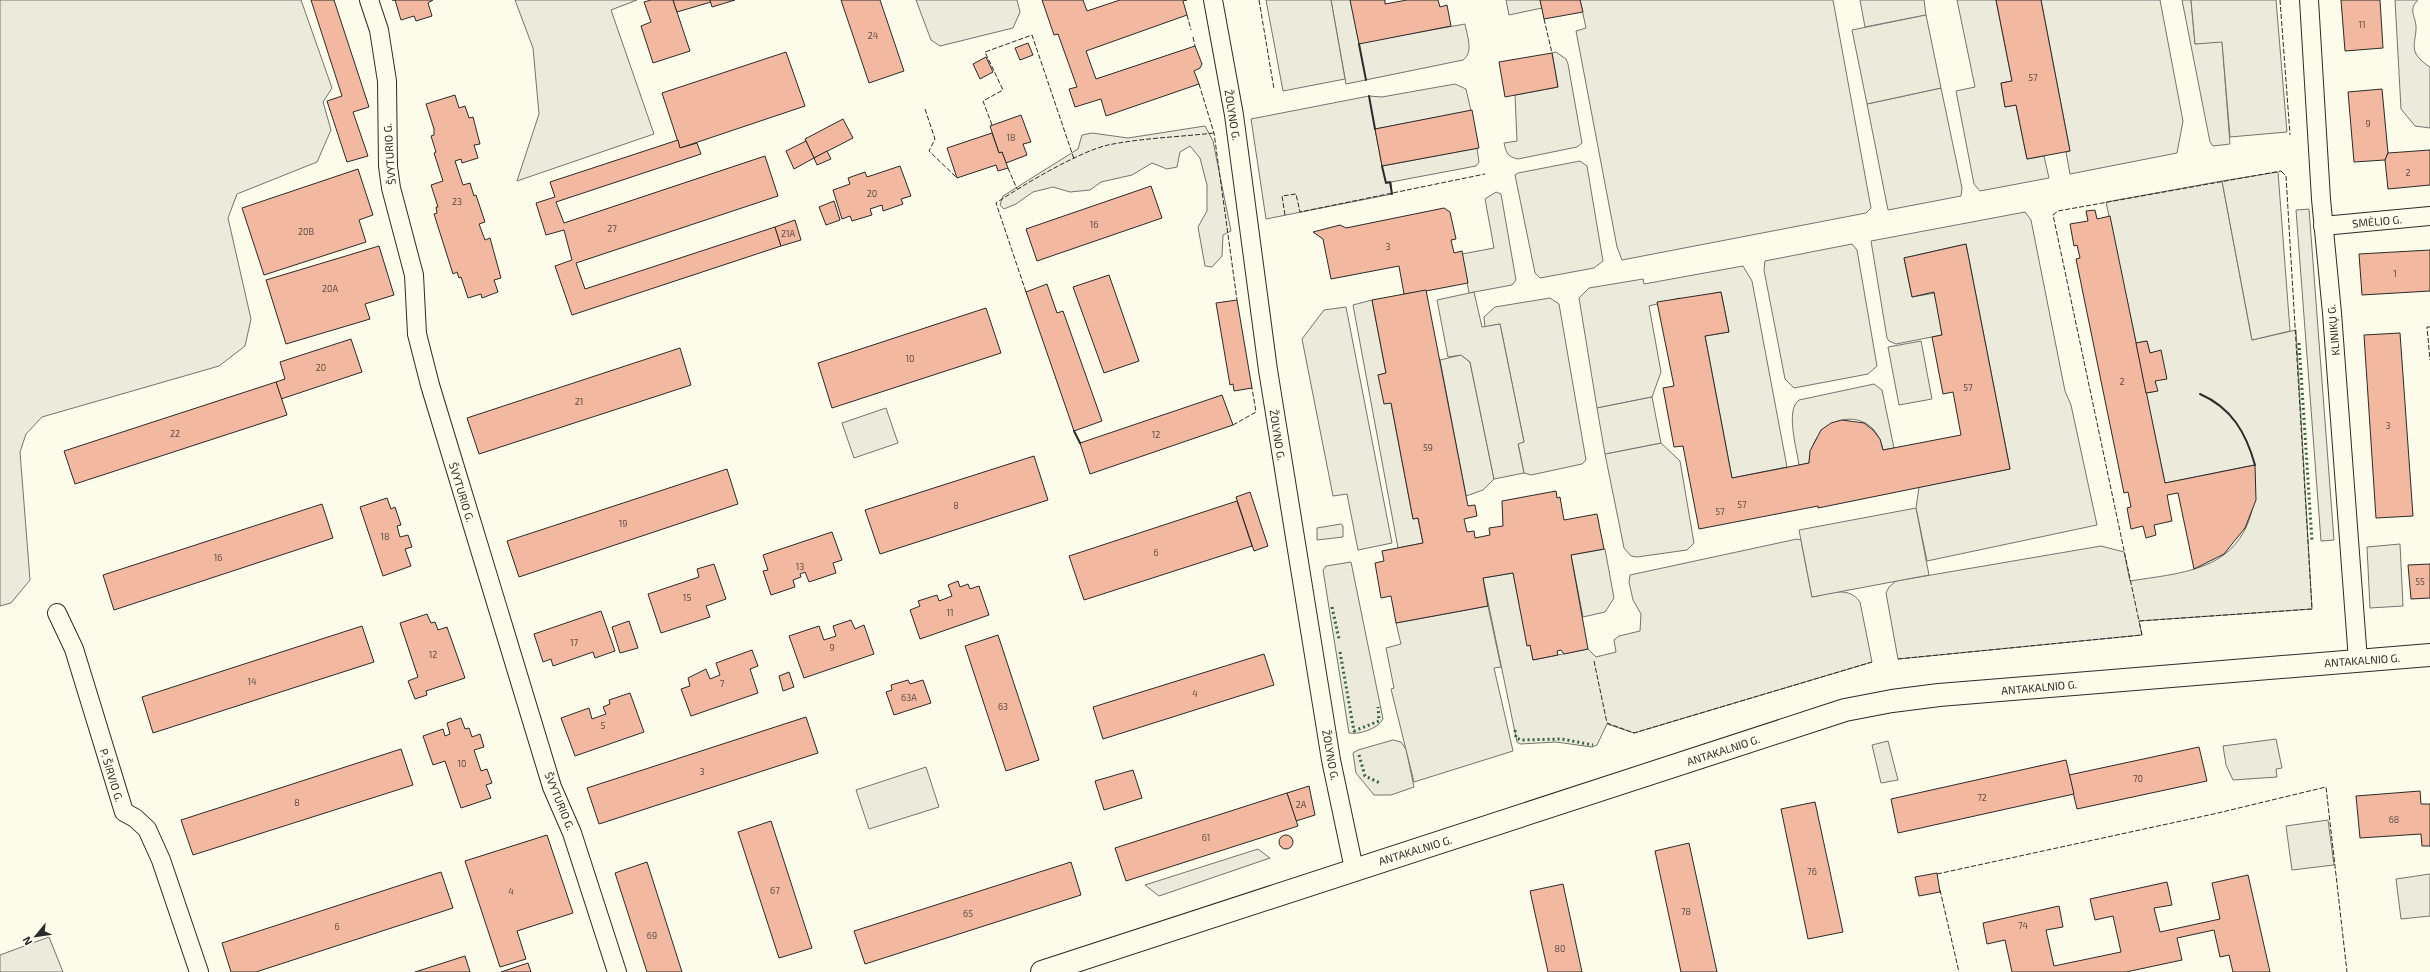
<svg xmlns="http://www.w3.org/2000/svg" width="2430" height="972" viewBox="0 0 2430 972" font-family="'Exo 2',sans-serif">
  <style>
    .green { fill: #ecebdb; stroke: #74746e }
    .parking { fill: #eceadb; stroke: #74746e }
    .building { fill: #f2b8a0; stroke: #2b2b2b }
    .lines { fill: none; stroke-linecap: round; stroke-linejoin: round }
    .minor-casing { stroke: #2b2b2b; stroke-width: 20 }
    .primary-casing { stroke: #2b2b2b; stroke-width: 24 }
    .minor { stroke: #fdfbea; stroke-width: 18 }
    .primary { stroke: #fdfbea; stroke-width: 22 }
    .hedge { stroke: #34623c; stroke-width: 3; stroke-dasharray: 2 3; stroke-linecap: butt }
    .fence { stroke: #2b2b2b; stroke-width: 1; stroke-dasharray: 5 2; stroke-linecap: butt }
    .wall { stroke: #2b2b2b; stroke-width: 2 }
    .labels { text-anchor: middle; dominant-baseline: central; stroke-width: 3; stroke-linejoin: round; paint-order: stroke }
    .number-label { font-size: 9px; fill: #5d4e48 }
    .street-label { font-size: 11px; fill: #2b2b2b; stroke: #fdfbea }
  </style>
  <rect width="100%" height="100%" fill="#fdfbea"/>
  <g class="green">
    <polygon points="0,0 301,0 332,88 323,102 331,130 317,162 237,194 228,218 251,319 245,346 219,366 42,417 26,434 20,452 30,580 11,603 0,606"/>
    <polygon points="515,0 637,0 611,10 654,134 517,181 539,114 533,48"/>
    <polygon points="916,0 1017,0 1020,12 1013,28 940,46 931,40"/>
    <path d="M1331 0H1351L1359 43 1465 24C1467 36 1474 52 1463 60L1346 84Z"/>
    <polygon points="1506,0 1540,0 1542,8 1509,15"/>
    <polygon points="1580,0 1833,0 1871,208 1866,213 1622,260 1617,247 1576,31 1586,28"/>
    <polygon points="1860,0 1924,0 1926,15 1865,27"/>
    <polygon points="1957,0 1996,0 2012,81 2001,83 2005,107 2016,105 2027,159 2044,156 2049,178 1980,191 1974,184 1956,91 1975,87"/>
    <polygon points="2041,0 2160,0 2183,121 2177,153 2070,174 2066,152 2070,151"/>
    <polygon points="2182,0 2191,0 2195,44 2222,41 2230,144 2213,146 2210,142"/>
    <path d="M2395 0H2418C2407 10 2417 18 2416 29 2416 37 2412 46 2416 54 2419 59 2425 64 2430 67V128L2415 126 2401 109Z"/>
    <path d="M1556 52 1566 59 1568 64 1582 143 1577 147 1518 159C1508 157 1506 153 1504 143L1517 141 1515 95 1558 87 1552 53Z"/>
    <polygon points="1455,84 1466,89 1471,111 1375,129 1382,166 1477,148 1479,162 1476,166 1391,182 1392,194 1266,219 1251,119 1369,96 1382,97"/>
    <polygon points="1941,88 1962,188 1961,196 1888,210 1867,104"/>
    <polygon points="1205,126 1213,141 1231,231 1223,235 1222,256 1212,267 1205,266 1198,227 1207,211 1207,185 1200,158 1190,146 1180,152 1177,167 1167,169 1152,163 1132,175 1101,182 1090,190 1070,192 1053,187 1033,192 1016,204 1004,209 1000,205 1003,196 1078,149 1082,135 1092,133 1128,138"/>
    <polygon points="1580,161 1587,166 1603,261 1594,268 1540,278 1535,273 1515,175 1518,173"/>
    <path d="M2222 181 2252 340 2296 330 2312 609 2139 621 2142 635 1898 659 1886 593 1889 587 1896 581 2101 546 2124 552 2130 581C2154 577 2180 575 2203 566 2247 550 2259 508 2254 465L2165 483 2146 393 2157 391 2155 381 2161 351 2150 353 2147 341 2136 343 2106 202Z"/>
    <polygon points="1496,192 1501,194 1516,280 1512,285 1469,293 1462,254 1494,248 1485,199"/>
    <polygon points="2025,212 2031,220 2065,391 2071,405 2097,525 1927,561 1916,508 1919,487 2010,469 1966,244 1904,258 1912,297 1935,293 1942,335 1896,344 1889,341 1887,338 1871,241"/>
    <polygon points="1852,244 1857,250 1877,366 1868,374 1794,388 1785,379 1764,270 1765,261"/>
    <polygon points="1743,266 1752,281 1787,467 1732,478 1705,336 1729,332 1721,292 1680,300 1680,298 1649,306 1661,372 1652,397 1597,408 1579,298 1589,288 1643,279 1644,284"/>
    <polygon points="1550,298 1559,304 1586,460 1582,464 1531,475 1524,473 1518,443 1524,442 1500,324 1485,327 1484,317 1495,307"/>
    <polygon points="1372,300 1386,373 1378,375 1391,403 1413,519 1418,518 1423,543 1398,548 1353,305"/>
    <polygon points="1461,355 1470,362 1494,479 1483,490 1466,496 1440,360"/>
    <path d="M1874 384 1882 390 1894 448 1883 450C1874 402 1812 413 1809 463L1799 465C1797 449 1785 410 1799 400Z"/>
    <polygon points="886,408 898,443 854,458 842,423"/>
    <polygon points="1661,443 1680,461 1694,543 1687,550 1637,557 1631,556 1624,548 1605,454"/>
    <polygon points="1341,524 1343,526 1343,537 1317,540 1317,528"/>
    <path d="M1797 539 1801 540 1812 597C1829 594 1848 585 1860 602L1872 662 1634 733 1607 724 1597 745 1592 747 1556 742 1520 744 1517 742 1483 578 1513 573 1528 646 1530 645 1533 660 1588 649 1596 657 1616 652 1614 640 1619 636 1640 631 1641 614 1633 600 1629 582 1630 575Z"/>
    <polygon points="1605,549 1614,598 1605,612 1583,617 1571,555"/>
    <path d="M1351 562 1383 719C1378 729 1358 735 1349 733L1323 570 1326 566Z"/>
    <polygon points="1393,740 1401,742 1406,749 1414,787 1391,795 1374,795 1356,773 1353,753 1358,750"/>
    <polygon points="926,767 939,807 869,829 856,790"/>
    <polygon points="2328,820 2334,865 2292,870 2286,826"/>
    <polygon points="49,937 63,972 0,972 0,955"/>
  </g>
  <g class="parking">
    <polygon points="1266,0 1331,0 1345,79 1283,91"/>
    <polygon points="2191,0 2276,0 2287,132 2230,137 2222,42 2195,44"/>
    <polygon points="1926,15 1941,88 1867,104 1852,30"/>
    <polygon points="2278,172 2290,331 2252,340 2222,181"/>
    <polygon points="2309,209 2334,540 2321,541 2296,210"/>
    <polygon points="1474,292 1482,327 1500,324 1524,442 1518,444 1524,473 1494,479 1470,362 1461,355 1448,357 1437,300"/>
    <polygon points="1346,307 1392,543 1358,550 1347,494 1333,496 1302,339 1324,310"/>
    <polygon points="1921,341 1932,399 1899,405 1888,347"/>
    <polygon points="1652,397 1661,443 1605,454 1597,408"/>
    <polygon points="1916,508 1929,575 1812,597 1799,530"/>
    <polygon points="2400,544 2403,606 2370,608 2367,547"/>
    <polygon points="1488,606 1501,667 1494,668 1513,751 1414,782 1391,689 1394,688 1386,648 1401,644 1396,623"/>
    <polygon points="2276,739 2282,768 2276,769 2277,777 2233,780 2226,765 2223,746"/>
    <polygon points="1888,741 1898,780 1881,783 1872,745"/>
    <polygon points="1258,849 1270,858 1159,896 1145,885"/>
    <polygon points="2430,874 2430,916 2401,919 2396,879"/>
  </g>
  <g class="building">
    <polygon points="311,0 334,0 369,107 353,112 368,156 347,162 327,101 342,96"/>
    <polygon points="392,0 433,0 428,3 432,16 416,21 414,16 401,20 395,0"/>
    <polygon points="651,0 673,0 690,51 653,63 641,26 651,22 644,2"/>
    <polygon points="673,0 710,0 711,2 677,12"/>
    <polygon points="710,0 735,0 712,7"/>
    <polygon points="841,0 880,0 904,71 869,83"/>
    <polygon points="1042,0 1083,0 1087,11 1120,0 1187,0 1183,1 1187,15 1086,51 1096,79 1195,46 1202,64 1200,68 1194,71 1199,84 1106,116 1101,99 1075,107 1069,89 1077,87 1058,34 1054,35"/>
    <polygon points="1350,0 1385,0 1385,4 1407,0 1438,0 1440,7 1447,5 1451,26 1359,44"/>
    <polygon points="1540,0 1580,0 1583,12 1544,19"/>
    <polygon points="1996,0 2041,0 2070,151 2027,159 2016,105 2005,107 2001,83 2012,81"/>
    <polygon points="2341,0 2380,0 2383,48 2345,51"/>
    <polygon points="1028,43 1033,55 1020,60 1015,48"/>
    <polygon points="786,52 805,106 680,148 662,93"/>
    <polygon points="1552,53 1558,87 1505,97 1499,62"/>
    <polygon points="986,57 993,72 980,79 973,64"/>
    <polygon points="2382,89 2388,153 2385,160 2354,162 2348,92"/>
    <polygon points="455,95 459,108 465,106 469,118 473,117 480,144 474,145 478,158 462,163 461,159 455,161 463,185 470,183 474,196 476,195 485,222 479,224 485,240 490,238 501,278 494,280 498,292 482,298 481,294 468,298 461,277 459,278 457,272 453,274 434,214 437,213 436,207 438,207 431,185 443,181 434,153 436,152 431,136 434,135 434,129 426,104"/>
    <polygon points="1472,110 1479,148 1382,166 1375,129"/>
    <polygon points="1021,115 1031,142 1023,144 1027,155 1006,163 1002,152 999,153 990,126"/>
    <polygon points="843,119 853,138 814,158 805,139"/>
    <polygon points="992,133 999,153 1002,152 1008,168 998,171 996,165 957,178 947,148"/>
    <polygon points="678,140 680,148 697,143 701,154 556,202 564,223 765,156 778,196 576,263 585,289 775,227 781,246 572,315 555,266 572,260 564,230 546,235 536,203 555,197 550,182"/>
    <polygon points="806,141 814,158 794,169 786,151"/>
    <polygon points="2430,150 2430,185 2388,189 2385,160 2388,153"/>
    <polygon points="827,151 831,159 817,165 814,158"/>
    <polygon points="900,166 911,196 901,199 903,204 883,211 882,205 870,209 872,215 852,221 850,216 842,219 833,190 850,184 848,178 865,172 867,177"/>
    <polygon points="358,169 373,215 359,220 366,242 264,275 242,208"/>
    <polygon points="1151,186 1162,218 1037,261 1026,229"/>
    <polygon points="834,201 840,220 826,225 819,207"/>
    <polygon points="1444,208 1450,212 1456,239 1451,240 1454,253 1462,251 1468,283 1426,291 1404,294 1399,266 1331,279 1323,239 1313,232 1340,225 1346,228"/>
    <polygon points="2095,210 2097,219 2110,216 2165,483 2255,465 2256,500 2245,528 2224,554 2194,569 2178,493 2167,495 2172,521 2154,525 2156,535 2146,538 2143,526 2131,529 2127,508 2131,507 2128,492 2124,493 2076,259 2080,258 2077,245 2074,246 2070,224 2088,221 2086,211"/>
    <polygon points="795,220 801,240 781,246 775,227"/>
    <polygon points="1966,244 2010,469 1818,508 1818,506 1699,529 1683,446 1674,447 1663,388 1674,386 1657,302 1721,292 1729,332 1705,336 1732,478 1809,463 1810,451 1821,430 1831,423 1842,420 1864,423 1873,430 1880,439 1883,450 1961,435 1953,392 1943,394 1932,337 1942,335 1934,292 1912,297 1904,258"/>
    <polygon points="379,246 394,295 365,304 370,319 286,344 266,280"/>
    <polygon points="2430,250 2430,291 2362,295 2359,254"/>
    <polygon points="1109,275 1139,361 1104,373 1073,287"/>
    <polygon points="1047,284 1057,313 1063,311 1102,421 1074,431 1026,292"/>
    <polygon points="1426,290 1468,506 1475,505 1477,516 1464,519 1467,532 1474,531 1475,538 1490,535 1489,528 1503,526 1502,501 1556,491 1557,498 1560,497 1564,520 1597,514 1604,549 1571,555 1588,649 1564,654 1561,650 1557,651 1558,655 1533,660 1530,645 1527,646 1513,573 1483,578 1488,606 1396,623 1391,596 1381,598 1375,563 1384,561 1382,551 1423,543 1418,518 1413,519 1391,403 1384,404 1378,375 1386,373 1372,300"/>
    <polygon points="1237,300 1252,388 1234,391 1233,384 1230,385 1216,303"/>
    <polygon points="986,308 1001,353 832,408 818,363"/>
    <polygon points="2400,333 2413,516 2376,518 2364,335"/>
    <polygon points="351,339 362,372 281,399 276,382 285,379 280,362"/>
    <polygon points="2147,341 2150,353 2161,350 2167,379 2155,381 2158,391 2146,393 2136,343"/>
    <polygon points="680,348 691,385 479,454 467,418"/>
    <polygon points="276,382 287,415 75,484 64,451"/>
    <polygon points="1222,395 1233,425 1090,474 1080,443"/>
    <polygon points="1034,456 1048,500 880,554 865,510"/>
    <polygon points="727,469 738,504 519,577 507,541"/>
    <polygon points="1250,492 1268,546 1254,551 1236,497"/>
    <polygon points="387,498 391,509 395,507 401,525 397,526 400,537 408,535 412,547 405,549 411,566 383,576 360,507"/>
    <polygon points="1237,501 1252,546 1084,600 1069,556"/>
    <polygon points="322,504 333,538 114,610 103,575"/>
    <polygon points="832,532 842,560 833,563 836,573 809,582 805,572 800,574 801,577 793,580 795,587 771,595 763,571 768,570 763,555"/>
    <polygon points="714,564 726,599 706,606 710,617 661,633 648,594 699,577 697,569"/>
    <polygon points="2430,564 2430,598 2411,599 2408,565"/>
    <polygon points="958,581 960,587 968,584 970,589 979,586 989,615 920,639 910,610 920,606 918,601 937,595 939,601 952,596 948,585"/>
    <polygon points="601,611 615,651 595,658 593,652 553,666 551,659 543,662 534,634"/>
    <polygon points="427,614 431,623 435,622 438,630 447,627 465,678 426,691 427,695 415,699 408,681 418,677 400,623"/>
    <polygon points="851,620 855,629 864,625 874,654 804,678 789,636 819,626 824,640 836,636 833,626"/>
    <polygon points="629,621 638,648 620,653 612,627"/>
    <polygon points="362,626 374,662 153,733 142,697"/>
    <polygon points="998,635 1039,760 1006,771 965,646"/>
    <polygon points="752,650 758,666 750,669 758,693 691,716 681,689 690,686 688,678 706,669 710,679 720,675 716,663"/>
    <polygon points="1264,654 1274,685 1103,739 1093,707"/>
    <polygon points="789,672 794,687 783,691 779,676"/>
    <polygon points="908,680 910,684 923,680 931,703 894,715 886,692 892,690 891,685"/>
    <polygon points="630,693 644,732 575,756 561,718 589,708 592,719 606,714 603,707 610,704 609,700"/>
    <polygon points="806,717 818,753 599,824 587,788"/>
    <polygon points="461,718 465,729 469,728 472,737 480,734 484,747 474,750 481,771 487,769 492,783 486,785 491,798 461,808 445,761 433,765 423,736 443,729 445,736 450,734 447,723"/>
    <polygon points="2199,747 2207,781 2077,809 2069,775"/>
    <polygon points="401,749 413,785 193,855 181,820"/>
    <polygon points="2066,760 2074,794 1898,833 1891,799"/>
    <polygon points="1133,770 1142,798 1104,810 1095,781"/>
    <polygon points="1309,786 1315,815 1296,821 1287,793"/>
    <polygon points="2420,791 2421,804 2430,804 2430,846 2422,846 2421,834 2360,838 2356,796"/>
    <polygon points="1287,793 1298,826 1126,881 1115,848"/>
    <polygon points="1815,802 1843,932 1808,939 1781,809"/>
    <polygon points="771,821 812,948 779,958 738,832"/>
    <circle cx="1286" cy="842" r="7"/>
    <polygon points="547,835 573,913 517,931 526,959 500,967 465,861"/>
    <polygon points="1689,843 1717,972 1681,972 1655,851"/>
    <polygon points="647,862 682,972 647,972 625,904 615,873"/>
    <polygon points="1071,862 1081,895 865,964 854,931"/>
    <polygon points="441,872 453,908 256,972 231,972 222,943"/>
    <polygon points="1937,873 1940,892 1919,896 1915,877"/>
    <polygon points="2248,875 2270,972 2233,972 2229,955 2220,957 2214,930 2177,938 2182,960 2126,972 2012,972 2005,940 1987,944 1983,923 2059,906 2063,927 2046,930 2054,966 2121,952 2113,916 2095,920 2090,899 2167,882 2172,905 2154,908 2160,932 2220,919 2212,883"/>
    <polygon points="1563,884 1582,972 1548,972 1530,891"/>
    <polygon points="465,956 470,972 415,972"/>
    <polygon points="528,963 531,972 501,972"/>
  </g>
  <g class="lines">
    <defs>
      <g id="minor">
        <polyline points="369,0 379,30 387,81 388,166 391,188 414,275 417,334 430,385 552,787 572,833 617,972"/>
        <polyline points="1213,0 1234,115 1268,370 1309,624 1331,760 1354,869"/>
        <polyline points="2309,0 2321,199 2332,313 2358,660"/>
        <polyline points="2323,226 2430,216"/>
        <polyline points="57,613 74,649 124,812 135,818 147,829 161,860 199,972"/>
      </g>
      <polyline id="primary" points="1042,972 1845,710 1892,701 1939,695 2430,655"/>
    </defs>
    <use href="#minor" class="minor-casing"/>
    <use href="#primary" class="primary-casing"/>
    <use href="#minor" class="minor"/>
    <use href="#primary" class="primary"/>
    <g class="hedge">
      <polyline points="2299,343 2312,541"/>
      <polyline points="1332,607 1339,639"/>
      <polyline points="1340,652 1354,731 1379,721 1378,707"/>
      <polyline points="1515,730 1516,738 1521,740 1562,739 1593,745"/>
      <polyline points="1359,755 1365,776 1380,783"/>
    </g>
    <g class="fence">
      <polyline points="1259,0 1274,89"/>
      <polyline points="2280,0 2290,135"/>
      <polyline points="1187,15 1191,30"/>
      <polyline points="1544,19 1552,53"/>
      <polyline points="1193,37 1195,46"/>
      <polyline points="1199,84 1214,133 1237,300"/>
      <polyline points="925,109 935,139 929,151 957,178"/>
      <polyline points="992,125 983,101 1003,90 985,52 1032,35 1074,159"/>
      <polyline points="1008,168 1017,189"/>
      <polygon points="2281,171 2286,176 2312,609 2139,621 2053,215 2058,211"/>
      <polyline points="1285,215 1282,196 1296,194 1300,212 1485,174"/>
      <path d="M1026 292 996 203C1023 185 1078 152 1108 145 1142 138 1179 137 1214 133"/>
      <polyline points="2430,327 2427,327 2430,360"/>
      <polyline points="1233,425 1256,412 1252,388"/>
      <polyline points="1898,659 2142,635 2139,621"/>
      <polyline points="1594,661 1607,723 1634,733 1872,662"/>
      <polyline points="1937,874 2218,813 2326,787 2347,972"/>
      <polyline points="1940,890 1959,972"/>
    </g>
    <g class="wall">
      <polyline points="1359,44 1366,80"/>
      <polyline points="1369,96 1375,129"/>
      <polyline points="1382,166 1386,183 1390,182 1392,194"/>
      <path d="M2200 394C2232 408 2246 433 2255 465"/>
      <polyline points="1074,431 1080,443"/>
    </g>
  </g>
  <g class="labels">
    <g class="number-label">
      <text x="2362" y="24">11</text>
      <text x="873" y="35">24</text>
      <text x="2033" y="77">57</text>
      <text x="2368" y="123">9</text>
      <text x="1011" y="137">18</text>
      <text x="2408" y="172">2</text>
      <text x="872" y="193">20</text>
      <text x="457" y="201">23</text>
      <text x="1094" y="224">16</text>
      <text x="612" y="228">27</text>
      <text x="306" y="231">20B</text>
      <text x="788" y="233">21A</text>
      <text x="1388" y="246">3</text>
      <text x="2395" y="273">1</text>
      <text x="330" y="288">20A</text>
      <text x="910" y="358">10</text>
      <text x="321" y="367">20</text>
      <text x="2122" y="381">2</text>
      <text x="1968" y="387">57</text>
      <text x="579" y="401">21</text>
      <text x="2388" y="425">3</text>
      <text x="175" y="433">22</text>
      <text x="1156" y="434">12</text>
      <text x="1428" y="447">59</text>
      <text x="1742" y="504">57</text>
      <text x="956" y="505">8</text>
      <text x="1720" y="511">57</text>
      <text x="623" y="523">19</text>
      <text x="385" y="536">18</text>
      <text x="1156" y="552">6</text>
      <text x="218" y="557">16</text>
      <text x="800" y="566">13</text>
      <text x="2420" y="581">55</text>
      <text x="687" y="597">15</text>
      <text x="950" y="612">11</text>
      <text x="574" y="642">17</text>
      <text x="832" y="647">9</text>
      <text x="433" y="654">12</text>
      <text x="252" y="681">14</text>
      <text x="722" y="683">7</text>
      <text x="1195" y="693">4</text>
      <text x="909" y="697">63A</text>
      <text x="1003" y="706">63</text>
      <text x="603" y="725">5</text>
      <text x="462" y="763">10</text>
      <text x="702" y="771">3</text>
      <text x="2138" y="778">70</text>
      <text x="1982" y="797">72</text>
      <text x="297" y="802">8</text>
      <text x="1301" y="804">2A</text>
      <text x="2394" y="819">68</text>
      <text x="1206" y="837">61</text>
      <text x="1812" y="871">76</text>
      <text x="775" y="890">67</text>
      <text x="511" y="891">4</text>
      <text x="1686" y="911">78</text>
      <text x="968" y="913">65</text>
      <text x="2023" y="925">74</text>
      <text x="337" y="926">6</text>
      <text x="652" y="935">69</text>
      <text x="1560" y="948">80</text>
    </g>
    <g class="street-label">
      <text transform="translate(1233 115) rotate(81)">ŽOLYNO G.</text>
      <text transform="translate(389 154) rotate(-94)">ŠVYTURIO G.</text>
      <text transform="translate(2377 221) rotate(-5)">SMĖLIO G.</text>
      <text transform="translate(2333 330) rotate(-95)">KLINIKŲ G.</text>
      <text transform="translate(1278 435) rotate(81)">ŽOLYNO G.</text>
      <text transform="translate(462 492) rotate(73)">ŠVYTURIO G.</text>
      <text transform="translate(2362 660) rotate(-4)">ANTAKALNIO G.</text>
      <text transform="translate(2039 687) rotate(-5)">ANTAKALNIO G.</text>
      <text transform="translate(1723 750) rotate(-18)">ANTAKALNIO G.</text>
      <text transform="translate(1331 755) rotate(80)">ŽOLYNO G.</text>
      <text transform="translate(112 775) rotate(73)">P. ŠIRVIO G.</text>
      <text transform="translate(560 801) rotate(68)">ŠVYTURIO G.</text>
      <text transform="translate(1415 850) rotate(-17)">ANTAKALNIO G.</text>
    </g>
  </g>
  <g transform="translate(36 936) rotate(241)" stroke="#fdfbea" stroke-width="3" paint-order="stroke">
  <path d="M0-3L7 15L0 10L-7 15Z" fill="#2b2b2b"/>
  <text y="-6" font-size="11" font-weight="bold" text-anchor="middle" fill="#2b2b2b">N</text>
  </g>
</svg>
